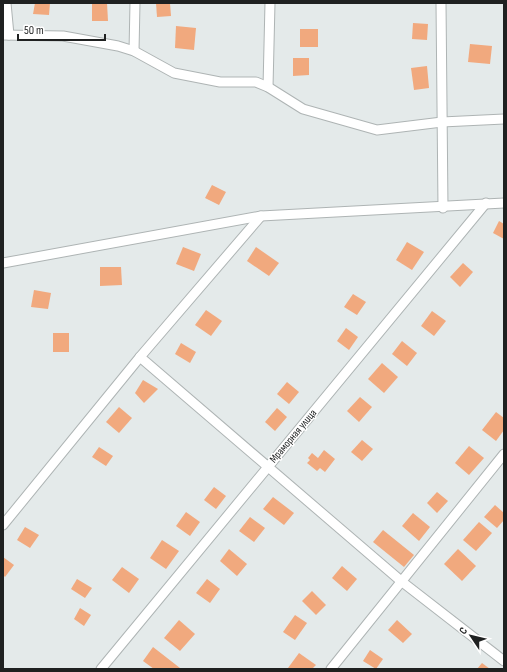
<svg xmlns="http://www.w3.org/2000/svg" width="507" height="672" viewBox="0 0 507 672" font-family="'Sofia Sans Condensed',sans-serif">
  <style>
    .building { fill: #f1a97e }
    .lines { fill: none; stroke-linecap: round; stroke-linejoin: round }
    .street-casing { stroke: #aeb4b4; stroke-width: 11 }
    .street { stroke: #fff; stroke-width: 9 }
    .labels { text-anchor: middle; dominant-baseline: central; stroke-width: 3; stroke-linejoin: round; paint-order: stroke }
    .street-label { font-size: 11px; fill: #1f2121; stroke: #fff }
  </style>
  <rect width="100%" height="100%" fill="#e4eaea"/>
  <g class="building">
    <polygon points="35,3 50,3 49,15 33,14"/>
    <polygon points="92,3 107,3 108,21 92,21"/>
    <polygon points="156,3 170,3 171,16 157,17"/>
    <polygon points="413,23 428,24 427,40 412,39"/>
    <polygon points="176,26 196,28 194,50 175,48"/>
    <rect x="300" y="29" width="18" height="18"/>
    <polygon points="470,44 492,46 490,64 468,62"/>
    <polygon points="293,58 309,58 309,75 293,76"/>
    <polygon points="427,66 429,88 414,90 411,68"/>
    <polygon points="212,185 226,192 219,205 205,198"/>
    <polygon points="499,221 504,224 504,239 493,233"/>
    <polygon points="407,242 424,252 412,270 396,260"/>
    <polygon points="183,247 201,254 194,271 176,264"/>
    <polygon points="256,247 279,263 269,276 247,261"/>
    <polygon points="463,263 473,272 460,287 450,277"/>
    <polygon points="100,267 121,267 122,285 100,286"/>
    <polygon points="34,290 51,293 48,309 31,307"/>
    <polygon points="353,294 366,302 357,315 344,307"/>
    <polygon points="206,310 222,321 211,336 195,325"/>
    <polygon points="432,311 446,321 434,336 421,326"/>
    <polygon points="346,328 358,337 349,350 337,341"/>
    <rect x="53" y="333" width="16" height="19"/>
    <polygon points="402,341 417,353 407,366 392,354"/>
    <polygon points="181,343 196,352 190,363 175,354"/>
    <polygon points="382,363 398,377 384,393 368,379"/>
    <polygon points="143,380 158,389 144,403 135,393"/>
    <polygon points="287,382 299,392 289,404 277,394"/>
    <polygon points="360,397 372,407 359,422 347,411"/>
    <polygon points="119,407 132,418 119,433 106,422"/>
    <polygon points="277,408 287,417 275,431 265,422"/>
    <polygon points="496,412 504,418 504,430 496,441 482,430"/>
    <polygon points="362,440 373,449 362,461 351,452"/>
    <polygon points="469,446 484,458 469,475 455,463"/>
    <polygon points="99,447 113,456 106,466 92,457"/>
    <polygon points="324,450 335,459 325,472 320,468 317,471 307,463 310,460 308,458 312,453 318,458"/>
    <polygon points="214,487 226,496 216,509 204,500"/>
    <polygon points="437,492 448,501 437,513 427,503"/>
    <polygon points="273,497 294,513 284,525 263,509"/>
    <polygon points="495,505 504,513 504,520 497,528 484,517"/>
    <polygon points="186,512 200,522 190,536 176,526"/>
    <polygon points="413,513 430,527 419,541 402,526"/>
    <polygon points="250,517 265,528 254,542 239,531"/>
    <polygon points="479,522 492,533 476,551 463,540"/>
    <polygon points="25,527 39,535 30,548 17,540"/>
    <polygon points="383,530 414,555 404,567 373,542"/>
    <polygon points="162,540 179,551 166,569 150,558"/>
    <polygon points="229,549 247,564 237,576 220,561"/>
    <polygon points="458,549 476,566 462,581 444,564"/>
    <polygon points="3,557 14,565 5,577 3,575"/>
    <polygon points="342,566 357,579 347,591 332,578"/>
    <polygon points="122,567 139,579 129,593 112,580"/>
    <polygon points="77,579 92,588 85,598 71,589"/>
    <polygon points="207,579 220,589 210,603 196,593"/>
    <polygon points="312,591 326,605 316,615 302,601"/>
    <polygon points="80,608 91,615 84,626 74,619"/>
    <polygon points="295,615 307,623 295,640 283,632"/>
    <polygon points="179,620 195,634 180,651 164,638"/>
    <polygon points="397,620 412,634 403,643 388,630"/>
    <polygon points="153,647 180,668 179,669 154,669 143,661"/>
    <polygon points="370,650 383,659 376,669 363,661"/>
    <polygon points="299,653 316,665 312,669 288,668"/>
    <polygon points="482,663 490,669 477,669"/>
  </g>
  <g class="lines">
    <defs>
      <g id="street">
        <polyline points="6,3 9,35"/>
        <polyline points="441,3 443,208"/>
        <polyline points="3,35 63,36 118,46 134,51 174,73 220,82 256,82 268,87 303,109 377,130 442,122 504,119"/>
        <polyline points="134,51 135,3"/>
        <polyline points="268,87 270,3"/>
        <polyline points="3,263 261,216 504,203"/>
        <polyline points="140,357 401,581 504,661"/>
        <polyline points="3,525 140,357 261,216"/>
        <polyline points="101,669 486,203"/>
        <polyline points="331,669 504,454"/>
      </g>
    </defs>
    <use href="#street" class="street-casing"/>
    <use href="#street" class="street"/>
  </g>
  <g class="labels">
    <g class="street-label">
      <text transform="translate(293 436) rotate(-50)">Мраморная улица</text>
    </g>
  </g>
  <rect width="507" height="672" fill="none" stroke="#1f2121" stroke-width="8"/>
  <g transform="translate(471 636) rotate(305)" stroke="#ffffff" stroke-width="3" paint-order="stroke">
  <path d="M0-3L7 15L0 10L-7 15Z" fill="#1f2121"/>
  <text y="-6" font-size="11" font-weight="bold" text-anchor="middle" fill="#1f2121">С</text>
  </g>
  <path d="M18 34v6h87v-6" fill="none" stroke="#1f2121" stroke-width="2"/>
  <text x="24" y="34" font-size="12" fill="#1f2121" stroke="#ffffff" stroke-width="3" paint-order="stroke">50 m</text>
</svg>
